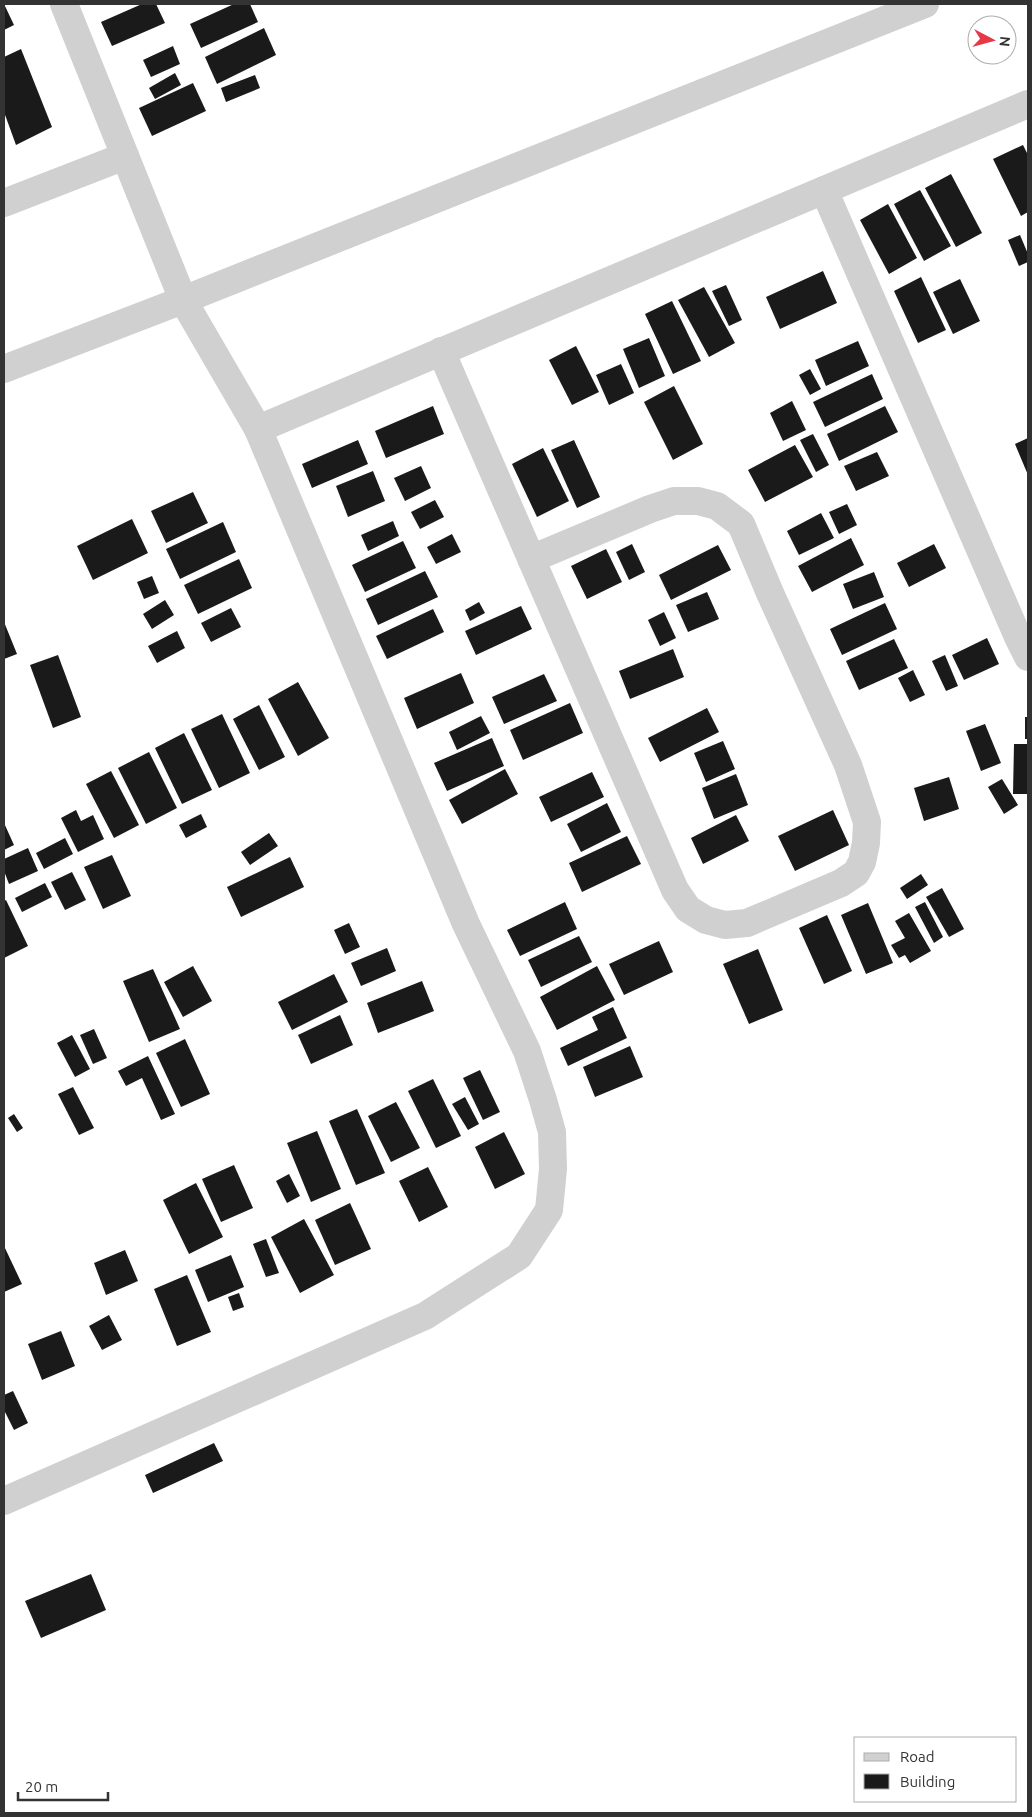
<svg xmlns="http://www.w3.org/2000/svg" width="1032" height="1817" viewBox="0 0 1032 1817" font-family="Ubuntu,sans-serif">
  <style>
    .building { fill: #1a1a1a }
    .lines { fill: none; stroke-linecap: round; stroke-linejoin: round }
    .minor { stroke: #d0d0d0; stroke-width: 28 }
    .tertiary { stroke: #d0d0d0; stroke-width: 28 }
  </style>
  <rect width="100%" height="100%" fill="#fff"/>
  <g class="building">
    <polygon points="4,4 14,25 4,30"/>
    <polygon points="142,4 156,4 165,23 112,46 101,22"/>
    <polygon points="234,4 250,4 258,22 201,48 190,24"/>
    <polygon points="264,28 276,55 217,84 205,57"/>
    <polygon points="173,46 180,64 151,77 143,60"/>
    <polygon points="21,49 52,127 16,145 4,112 4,57"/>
    <polygon points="175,73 181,85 155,99 149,88"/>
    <polygon points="255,75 260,88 226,102 221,88"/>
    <polygon points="193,83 206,111 152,136 139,108"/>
    <polygon points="1023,145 1028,155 1028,212 1021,216 993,159"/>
    <polygon points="951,174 982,233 956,247 925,188"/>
    <polygon points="920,190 951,246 924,261 894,204"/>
    <polygon points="888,204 917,258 889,274 860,220"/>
    <polygon points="1020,235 1028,254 1028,262 1019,266 1008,240"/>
    <polygon points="823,271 837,303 780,329 766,297"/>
    <polygon points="921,277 946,330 918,343 894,291"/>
    <polygon points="960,279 980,321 953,334 933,292"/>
    <polygon points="726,285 742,320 729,326 712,291"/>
    <polygon points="704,287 735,343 709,357 678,300"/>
    <polygon points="672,301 701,361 673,374 645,314"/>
    <polygon points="649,338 665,376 639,388 623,349"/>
    <polygon points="858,341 869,366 826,386 815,360"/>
    <polygon points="576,346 599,392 572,405 549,360"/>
    <polygon points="621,364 634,393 609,405 596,375"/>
    <polygon points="810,369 821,389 810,395 799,375"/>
    <polygon points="872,374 883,399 825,427 813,402"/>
    <polygon points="674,386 703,444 673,460 644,402"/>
    <polygon points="792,401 806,430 783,441 770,413"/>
    <polygon points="433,406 444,434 386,458 375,431"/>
    <polygon points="885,406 898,432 839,461 827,434"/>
    <polygon points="813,434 829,465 816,472 800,440"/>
    <polygon points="1028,438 1028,475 1015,444"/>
    <polygon points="358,440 368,464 312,488 302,464"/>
    <polygon points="574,440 600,497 577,508 551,450"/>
    <polygon points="795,445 813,477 765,502 748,470"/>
    <polygon points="543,448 569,501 537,517 512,464"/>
    <polygon points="877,452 889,476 856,491 844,466"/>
    <polygon points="421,466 431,488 405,501 394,478"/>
    <polygon points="373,471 385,501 348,517 336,486"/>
    <polygon points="193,492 208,523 166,543 151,511"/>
    <polygon points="435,500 444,517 420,529 411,512"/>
    <polygon points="847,504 857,525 839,534 829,512"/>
    <polygon points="821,513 834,538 799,555 787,531"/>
    <polygon points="132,519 148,553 93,580 77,546"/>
    <polygon points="393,521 399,536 368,551 361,535"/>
    <polygon points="223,522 236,552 180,579 166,549"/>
    <polygon points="452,534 461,552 436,564 427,547"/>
    <polygon points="851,538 864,565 812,592 798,566"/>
    <polygon points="403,541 416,568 365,592 352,565"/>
    <polygon points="632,544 645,572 629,580 616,552"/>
    <polygon points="934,544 946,568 909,587 897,563"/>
    <polygon points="718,545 731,570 671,600 659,575"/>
    <polygon points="606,549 622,582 587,599 571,566"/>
    <polygon points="239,559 252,588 198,614 184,585"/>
    <polygon points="425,571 438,597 378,625 366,599"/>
    <polygon points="874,572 884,597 853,609 843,584"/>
    <polygon points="152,576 159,593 144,599 137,582"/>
    <polygon points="707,592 719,619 688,632 676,605"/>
    <polygon points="165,600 174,615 152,629 143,614"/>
    <polygon points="479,602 485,613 470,621 465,610"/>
    <polygon points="885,603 897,629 842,655 830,629"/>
    <polygon points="521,606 532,629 476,655 465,631"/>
    <polygon points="231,608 241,627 211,642 201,623"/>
    <polygon points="433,609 444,632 387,659 376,636"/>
    <polygon points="664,612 676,638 660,646 648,620"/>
    <polygon points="4,622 17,654 4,659"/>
    <polygon points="177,631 185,648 157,663 148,646"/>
    <polygon points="987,638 999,664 964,680 952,655"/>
    <polygon points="894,639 908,668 859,690 846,661"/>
    <polygon points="673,649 684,677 630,699 619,671"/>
    <polygon points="58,655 81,717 53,728 30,665"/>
    <polygon points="945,655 958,686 946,691 932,661"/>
    <polygon points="913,670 925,695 910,702 898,678"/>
    <polygon points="461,673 474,703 417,729 404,698"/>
    <polygon points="544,674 557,701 504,724 492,697"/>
    <polygon points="298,682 329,738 298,756 268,699"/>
    <polygon points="570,703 583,733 523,760 510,730"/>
    <polygon points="259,705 285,757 259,770 233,719"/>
    <polygon points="707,708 719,732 660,762 648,738"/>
    <polygon points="222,714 250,773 219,788 191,729"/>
    <polygon points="481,716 490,733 457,750 449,732"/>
    <rect x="1025" y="717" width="3" height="22"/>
    <polygon points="985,724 1001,763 981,771 966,731"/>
    <polygon points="184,733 212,790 182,804 155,748"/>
    <polygon points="492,738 504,766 447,791 434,763"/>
    <polygon points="723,741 735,769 706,782 694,753"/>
    <polygon points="1014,744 1028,744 1028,794 1013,794"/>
    <polygon points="149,752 177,808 146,824 118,768"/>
    <polygon points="505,769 518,794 462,824 449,800"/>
    <polygon points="111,771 139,825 114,838 86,784"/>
    <polygon points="592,772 604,797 551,822 539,797"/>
    <polygon points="736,774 748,805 714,819 702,788"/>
    <polygon points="949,777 959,809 924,821 914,788"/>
    <polygon points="1002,779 1018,805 1004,814 988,787"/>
    <polygon points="607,803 621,832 581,852 567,824"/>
    <polygon points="76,810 81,821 93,815 104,839 78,852 61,818"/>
    <polygon points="833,810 849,845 795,871 778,836"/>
    <polygon points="201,814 207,827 186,838 179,825"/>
    <polygon points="736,815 749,841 703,864 691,838"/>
    <polygon points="4,823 14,845 4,850"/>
    <polygon points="269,833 278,846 250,865 241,852"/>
    <polygon points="627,836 641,864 582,892 569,863"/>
    <polygon points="65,838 73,854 44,869 36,853"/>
    <polygon points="28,848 38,871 9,884 4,871 4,859"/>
    <polygon points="112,855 131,896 103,909 84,867"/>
    <polygon points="290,857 304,887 241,917 227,887"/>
    <polygon points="72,872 86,900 65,910 51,882"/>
    <polygon points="921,874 928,885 907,899 900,888"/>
    <polygon points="45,883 52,897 22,912 15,898"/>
    <polygon points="942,888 964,929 949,937 926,897"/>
    <polygon points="6,900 28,946 4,958 4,901"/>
    <polygon points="565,902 577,929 520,956 507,930"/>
    <polygon points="925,902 943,937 934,943 915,907"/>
    <polygon points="868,903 893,963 866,974 841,915"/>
    <polygon points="909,913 931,951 910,963 905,955 899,958 891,945 905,938 895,921"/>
    <polygon points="827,915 852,971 824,984 799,928"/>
    <polygon points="349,923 360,947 345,954 334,930"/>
    <polygon points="579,936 592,962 541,987 528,960"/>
    <polygon points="659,941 673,972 624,995 609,964"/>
    <polygon points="387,948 396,971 361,986 351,963"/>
    <polygon points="758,949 783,1010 749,1024 723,964"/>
    <polygon points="193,966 212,1001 183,1017 164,982"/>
    <polygon points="597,966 615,1000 557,1030 540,997"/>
    <polygon points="153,969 180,1029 149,1042 123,981"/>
    <polygon points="334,974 348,1002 292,1030 278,1002"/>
    <polygon points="422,981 434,1011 378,1033 367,1003"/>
    <polygon points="613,1007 627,1038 568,1066 560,1048 598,1030 592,1017"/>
    <polygon points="340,1015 353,1045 311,1064 298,1035"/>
    <polygon points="94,1029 107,1058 93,1064 80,1035"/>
    <polygon points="72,1035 90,1069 75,1077 57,1043"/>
    <polygon points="185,1039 210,1094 181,1107 156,1053"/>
    <polygon points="630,1046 643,1077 595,1097 583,1067"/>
    <polygon points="148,1056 175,1114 161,1120 142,1078 126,1086 118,1071"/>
    <polygon points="480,1070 500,1112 483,1120 463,1078"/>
    <polygon points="433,1079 461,1136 436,1148 408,1091"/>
    <polygon points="73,1087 94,1128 79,1135 58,1094"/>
    <polygon points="465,1097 479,1124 468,1130 452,1104"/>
    <polygon points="396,1102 420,1148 391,1162 368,1116"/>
    <polygon points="357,1109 385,1173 356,1185 329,1121"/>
    <polygon points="14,1114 23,1128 17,1132 8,1118"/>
    <polygon points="317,1131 341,1189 311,1202 287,1143"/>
    <polygon points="504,1132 525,1174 495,1189 475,1147"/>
    <polygon points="234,1165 253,1208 221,1222 202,1179"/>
    <polygon points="428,1167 448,1207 419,1222 399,1181"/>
    <polygon points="289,1174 300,1196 287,1203 276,1181"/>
    <polygon points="196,1183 223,1237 189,1254 163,1200"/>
    <polygon points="350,1203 371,1249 335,1265 315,1220"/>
    <polygon points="304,1219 334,1275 300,1293 271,1237"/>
    <polygon points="266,1239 279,1273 266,1277 253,1244"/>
    <polygon points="4,1246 22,1284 4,1292"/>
    <polygon points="125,1250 138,1281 106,1295 94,1263"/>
    <polygon points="231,1255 244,1287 208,1302 195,1270"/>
    <polygon points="187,1275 211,1332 177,1346 154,1289"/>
    <polygon points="239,1293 244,1307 233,1311 228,1297"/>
    <polygon points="109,1315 122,1340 102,1350 89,1326"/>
    <polygon points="61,1331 75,1366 42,1380 28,1344"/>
    <polygon points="13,1391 28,1423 14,1430 4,1410 4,1395"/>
    <polygon points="214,1443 223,1461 153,1493 145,1475"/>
    <polygon points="91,1574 106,1610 41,1638 25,1601"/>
  </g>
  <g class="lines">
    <g class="minor">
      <polyline points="824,190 1018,637 1028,657"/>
      <polyline points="4,203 125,156"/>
      <polyline points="441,351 675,890 688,909 706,920 725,925 747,923 841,883 856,873 862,862 866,843 867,822 848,765 770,593 741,524 717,506 698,501 674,501 650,509 531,559"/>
      <polyline points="258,429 1028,104"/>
      <polyline points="4,1501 425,1316 519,1256 549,1210 553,1169 552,1132 543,1100 527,1051 466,924 258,429 183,300 64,4"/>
    </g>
    <polyline class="tertiary" points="4,369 183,300 925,4"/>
  </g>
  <rect width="1032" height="1817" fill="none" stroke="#333333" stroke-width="10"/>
  <rect x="854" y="1737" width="162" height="65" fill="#ffffff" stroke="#adadad"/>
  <rect x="864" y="1753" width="25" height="8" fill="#d0d0d0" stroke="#adadad"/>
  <text x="900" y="1762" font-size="15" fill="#333333">Road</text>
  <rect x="864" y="1774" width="25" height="15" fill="#1a1a1a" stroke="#adadad"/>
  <text x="900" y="1787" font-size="15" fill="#333333">Building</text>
  <g transform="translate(992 40) rotate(96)"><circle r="24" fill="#ffffff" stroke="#adadad"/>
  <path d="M0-4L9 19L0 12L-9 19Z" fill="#e63946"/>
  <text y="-8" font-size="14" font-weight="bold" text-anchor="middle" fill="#333333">N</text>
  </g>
  <path d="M18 1792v8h90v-8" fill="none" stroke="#333333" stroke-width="2.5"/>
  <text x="25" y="1792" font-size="15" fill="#333333" stroke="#ffffff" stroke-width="4" paint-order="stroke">20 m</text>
</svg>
